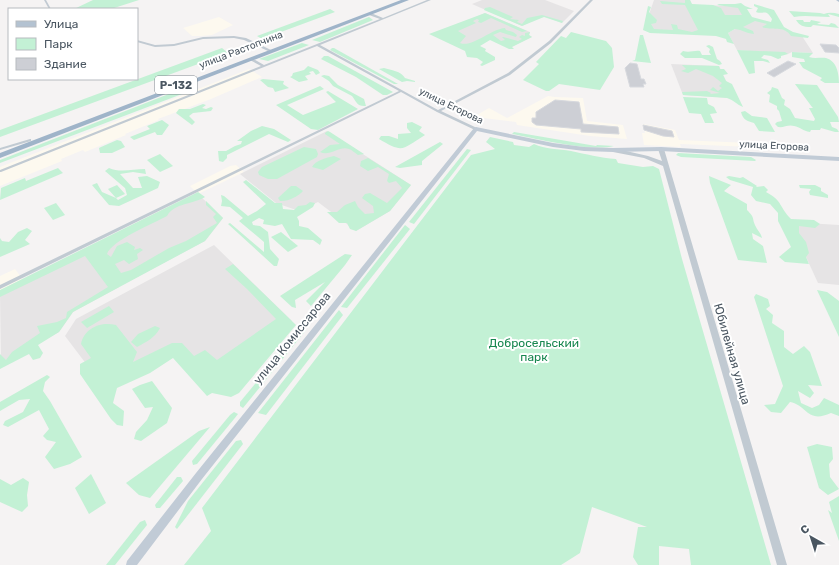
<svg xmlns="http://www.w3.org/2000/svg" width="839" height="565" viewBox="0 0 839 565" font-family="Rubik,sans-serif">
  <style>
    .commercial { fill: #fdf9ef }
    .education { fill: #e6e4e5 }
    .green { fill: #c3f1d5 }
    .building { fill: #cdcfd5; stroke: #d7d9de }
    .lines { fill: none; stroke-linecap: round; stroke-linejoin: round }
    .minor { fill: #c1cad2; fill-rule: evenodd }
    .tertiary { fill: #c1cad2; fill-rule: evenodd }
    .secondary { fill: #c1cbd6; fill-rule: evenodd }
    .primary { fill: #b3c2d1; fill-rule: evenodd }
    .trunk { fill: #9fb4c9; fill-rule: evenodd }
    .labels { text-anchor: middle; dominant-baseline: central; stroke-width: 4; stroke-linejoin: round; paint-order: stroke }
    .far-street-label { font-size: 10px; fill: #4a5661; stroke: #fff }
    .shield { fill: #fff; stroke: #808990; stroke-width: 1 }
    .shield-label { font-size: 11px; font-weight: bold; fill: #4a5661 }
    .street-label { font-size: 12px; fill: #4a5661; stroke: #fff }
    .park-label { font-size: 12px; fill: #17864f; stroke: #fff }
  </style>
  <rect width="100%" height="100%" fill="#f5f3f3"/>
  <g class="commercial">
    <polygon points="219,17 233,25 212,35 201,36 192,36 183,28"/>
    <polygon points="249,69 262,77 211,99 158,119 159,120 125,134 126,135 85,152 83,150 78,152 61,159 62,161 0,186 0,167"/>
    <polygon points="548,96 555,97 583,98 587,121 623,125 627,139 590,136 517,125 516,122 483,118 477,115 489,108 507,118"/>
    <polygon points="643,124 675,130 679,140 750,143 752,147 680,144 681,147 644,145 642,133 645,133"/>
    <polygon points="236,165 244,172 198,194 190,186 230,166"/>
    <polygon points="15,269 24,281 0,293 0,276"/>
  </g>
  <g class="education">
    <polygon points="482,0 545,0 574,11 562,23 543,16 522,26 472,4"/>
    <polygon points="654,0 690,0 692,5 742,6 749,17 717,35 649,32 646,23"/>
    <polygon points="485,13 530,32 529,35 532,37 511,47 489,38 466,49 436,35"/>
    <polygon points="753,19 802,36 813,53 792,52 788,54 737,50 728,33"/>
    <polygon points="671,64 719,66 734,98 683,95"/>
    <polygon points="327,131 411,185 390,211 356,231 318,202 299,211 276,203 240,174"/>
    <polygon points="198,194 223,218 205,241 122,285 93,247"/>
    <polygon points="790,222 839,225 839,285 818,283"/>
    <polygon points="214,245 292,321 221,388 176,349 106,390 65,336 76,319"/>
    <polygon points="89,249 119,287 73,312 59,332 1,363 0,293"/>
  </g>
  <g class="green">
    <polygon points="93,0 139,0 111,9 74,9"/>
    <path d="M685 0H690L692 4 713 5 721 8 725 15H742L738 8 717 5 719 4H735L741 3 745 6 753 9H747L752 17 771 22 772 19C765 8 765 15 756 12L758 8 754 6V4L774 10 784 27 793 32 809 36 808 38 791 36C784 25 772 31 762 27L767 24 755 21 743 27 753 31 754 34C745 33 743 30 735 29L728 33 734 44 727 42 726 39 716 36 650 33 643 30 648 6 651 7 649 12 657 20 656 23 651 24 654 29 673 30 671 24 677 25 678 29 692 32 698 30 685 5 662 4 660 1 685 3Z"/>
    <polygon points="490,7 513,17 510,19 519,20 517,22 522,24 527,18 542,15 563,21 562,23 544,17 522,26 484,10 485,8"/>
    <polygon points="330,9 335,12 262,39 257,36"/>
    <path d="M789 11 820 13 824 14C829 12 834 13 839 14V17L828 14 830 17C817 17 805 15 794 17Z"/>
    <path d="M485 13 527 31 522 32 491 18 481 23 478 22 479 20 477 19 473 21 476 23 458 31 466 36 460 43C472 48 491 29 505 28L506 30 513 32 517 35 516 37 500 32 493 35 501 41 505 40 502 37H503L518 41 522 39 519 37 522 35 525 36V33L530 32 529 35 532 37 512 47 514 49H509L490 40 480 46 486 49 485 51 495 57V60L482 66 480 65 483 62 477 58 467 57 465 51 429 34Z"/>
    <polygon points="369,17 373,20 320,42 312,40"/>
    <path d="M796 20H803L804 22H810L811 20 821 22 817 24 829 25 831 23 835 24 839 28 813 25 811 27C803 27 800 26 796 20Z"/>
    <polygon points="571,32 606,41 612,48 614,67 600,90 559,84 549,91 546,91 523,80 539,64 536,62 561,36 566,38"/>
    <polygon points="640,35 643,35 651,63 632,61 635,60"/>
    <polygon points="302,43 309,45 268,61 259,59"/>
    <path d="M709 45 713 47 717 59 720 61 722 64 719 65 702 58H685L680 54 683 51C690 53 694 50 700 51L702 55H711L709 52 710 49 706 46Z"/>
    <polygon points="222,48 228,53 0,137 0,130"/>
    <polygon points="332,48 334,48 398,84 394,84 330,50"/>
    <polygon points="737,50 785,52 788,54 781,56 781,58 778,59 771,56 764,55 761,58 768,60 770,63 763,61 754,61 755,73 749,74"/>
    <path d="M792 52 813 53 809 57C815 59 821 57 826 58 837 61 839 74 839 83H825L820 80 822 78 803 68 799 62H805L804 59 792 57Z"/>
    <polygon points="324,56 328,56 393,92 387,95 383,95 356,77 321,59"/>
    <path d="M682 65 719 66 720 69H724L728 74 723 75 726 81 732 84 743 107C737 105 734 100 727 98L683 95 682 92 707 91 711 93 710 94 720 93 710 90 713 87 718 91 722 88 719 86 722 83 713 76 696 69 688 73 681 71 686 69Z"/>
    <polygon points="308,66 318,70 320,73 316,75 313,71 309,72 311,74 305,76 308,80 299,82 290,77 292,76 293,73 304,70"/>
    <path d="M384 68C391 70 401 71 405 78L415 81V82L407 81 402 82 379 69Z"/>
    <path d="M324 75 329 76 338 85 364 99 366 106C357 107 356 101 352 96L333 86 329 81 321 76Z"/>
    <polygon points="263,79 284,81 283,84 289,88 275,92 273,88 268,87 260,80"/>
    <path d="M795 84 817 85 838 117 839 122H830L832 127 837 129 839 132H835L821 128 820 130H811L810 132C803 131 800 127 794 126 788 124 784 128 778 127L775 124 777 122 782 121 779 111 777 109V106L769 102 770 95 767 93 771 90 772 87 778 89 782 98 785 100 784 105 790 109 795 118 814 121 815 119 809 108H813L812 107Z"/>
    <polygon points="320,86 324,89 287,105 303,115 336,102 326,92 328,91 358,109 318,130 311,129 276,105"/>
    <polygon points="179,90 182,94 0,163 0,160"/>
    <polygon points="683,97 707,98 708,104 714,107 717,113 710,114 714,123 705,123 701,114 689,113"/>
    <polygon points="203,104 206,105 202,108 206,109 211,107 213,108 211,111 193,113 189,116 195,122 192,125 176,113 179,109 190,109"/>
    <path d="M745 111 752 116 767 118 775 132 759 131 754 123C747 121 743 120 741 112Z"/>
    <polygon points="162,120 169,125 162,135 157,135 155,132 134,140 130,137 150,129 147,126"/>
    <path d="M412 122 422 127 419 131 425 135C402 149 404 154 379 139L381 136H389L398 139V134L411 133 407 128V123Z"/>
    <polygon points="262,126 274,129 291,140 288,142 269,134 227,155 227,158 223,162 219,161 218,151 226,151 235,146 241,144 242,141 237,141 251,131"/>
    <path d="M328 131 330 132 364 154 358 155C355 153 352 150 349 149 340 145 330 157 320 152L330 145 340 144 325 134V133Z"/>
    <path d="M514 132 596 146 597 145 614 146C589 152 538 139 512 134Z"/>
    <path d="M490 137 513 142 514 145 529 147 534 144C545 149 559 149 571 151 586 154 600 158 616 159L618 163 643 167 653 166 659 169 682 259 771 565H691L689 549 659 546V565H638L633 557 638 527H647L592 507 580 553 561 565H184L211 531 202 508 471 155 495 149 486 142Z"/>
    <polygon points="117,140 121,141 125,147 112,153 100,153 99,148 101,147"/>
    <polygon points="440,142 443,144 422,161 422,165 400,168 395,167"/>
    <polygon points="304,147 316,149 318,154 317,157 277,179 268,179 259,175 258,172 262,167"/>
    <polygon points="467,149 471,150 414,224 409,222"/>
    <polygon points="678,153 751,157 756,160 755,161 681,157 676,155"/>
    <polygon points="160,154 173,166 160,172 147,160"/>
    <path d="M334 156 341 159 323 170 312 167C316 160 326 158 334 156Z"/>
    <polygon points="368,158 411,185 390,211 356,231 350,229 347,223 339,223 327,212 337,212 345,205 355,201 358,207 365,214 374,213 373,206 362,198 365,194 370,193 387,203 402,188 396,181 389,183 387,181 389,174 378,167 368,171 360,166 361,161"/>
    <polygon points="58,168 63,173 0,200 1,188 25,178 26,181"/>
    <path d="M109 168C120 173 133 169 145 169L146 174 133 172 120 174 133 188H142L138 177 147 176 160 182 158 188 119 206 109 205 92 185 97 183 102 192 116 198 108 189 117 185 125 194 116 198 118 200 127 195 125 188 105 171Z"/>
    <path d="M709 176 731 185 724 191 747 204V210C756 219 751 217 756 227 758 231 761 233 762 238L752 233 753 239 763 246 767 263 738 260 710 183Z"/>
    <path d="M729 176 740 178 743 177 757 186 756 187 764 186 768 190 766 192C783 201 779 207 791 219L814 220 820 224 815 228 799 226V233L806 242 809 253 806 257 809 264 785 262 779 257 791 247 778 221V213L770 204 756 201 751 195 753 187 730 180 726 177Z"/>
    <polygon points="246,180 275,203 282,203 283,209 294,210 298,206 306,205 310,202 315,203 313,207 297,217 299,221 299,226 308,228 322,240 320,245 313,240 291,239 282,224 275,226 263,224 264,220 259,218 252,222 253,225 260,226 268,232 270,249 279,259 277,266 274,266 228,224 230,223 264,252 264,242 239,221 243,218 230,207 221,206 222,201 221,195 224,196 248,216 257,211 266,204 243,182"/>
    <polygon points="799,185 815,185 821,188 821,191 828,195 828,198 810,195 809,192 811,189 800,188"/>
    <path d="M291 186H296L303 191C299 196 287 202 280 201L278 198Z"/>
    <path d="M198 192 205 197C194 204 174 203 167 216 153 224 112 240 107 254L111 257 117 246 127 242 135 247 134 250 140 248 143 250 137 254 138 259 129 264 124 260 115 264 121 273 131 270 169 248 186 241 217 223 213 217 216 214 206 205V201L223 218 205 241 73 312 59 332 38 345 43 353 40 358 33 360 29 354 0 369V354L6 360 12 352 40 333 37 326 57 322 66 318 67 312 108 287 85 256 0 297V290Z"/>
    <polygon points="56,203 65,215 53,220 44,208"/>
    <polygon points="405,225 410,229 347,308 341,307"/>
    <polygon points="27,228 32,231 25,240 30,244 0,257 0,238 2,241 9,242 18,232"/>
    <polygon points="281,232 298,246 288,252 271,237"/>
    <polygon points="345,254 352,255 345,265 311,306 306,301 325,282 295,300 296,308 292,307 280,296"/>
    <path d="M233 264 296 325 239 393 231 397 212 393 207 396 173 358 150 373 117 388 113 403 124 411 123 426 117 425 111 419 80 374V364L91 358 81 344C84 328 101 321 116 325L137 352 133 362 172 343H182L194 356 205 350 217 360 276 319 247 289 225 269Z"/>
    <polygon points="817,290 827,292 839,301 839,337"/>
    <path d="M756 294 768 299 770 306 766 309 773 315 772 323 784 331V347L793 354 804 346 810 352 822 386 808 385 814 393 810 398 798 391 801 403 812 408 819 405 824 398 839 405V416L831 413C807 424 807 405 790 402L781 413 771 412 764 405 775 404 783 386 754 297Z"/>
    <polygon points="109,306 114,312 87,328 81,322"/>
    <polygon points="339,310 343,315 266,415 258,413"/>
    <path d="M155 326 160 328C155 338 146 342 137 347L131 342 138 334Z"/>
    <polygon points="303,326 306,330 243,408 240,406 240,402"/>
    <polygon points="47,375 50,377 45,382 43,391 50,401 82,457 70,464 54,469 45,457 56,442 47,440 43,436 49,429 39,410 8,427 3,425 5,421 23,412 30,399 19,400 0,411 0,402"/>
    <polygon points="152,381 172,408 167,423 141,441 134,439 136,432 147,420 153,407 145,408 132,389 140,385"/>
    <polygon points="234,412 238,414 234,419 197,464 193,465 192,461 230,415"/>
    <polygon points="210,427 150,498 139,495 126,483 199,431"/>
    <polygon points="241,440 243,444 177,529 175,527 188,501 236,441"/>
    <polygon points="817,444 832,447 833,459 829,464 830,477 839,489 828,495 819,488 807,447"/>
    <polygon points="91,474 106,503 89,514 75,488"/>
    <polygon points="177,477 181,477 183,481 160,508 156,508 155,505"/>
    <polygon points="23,478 29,482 27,495 28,506 22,512 0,502 0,479 11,485"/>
    <polygon points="839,496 839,541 828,510 832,513 829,502"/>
    <polygon points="145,520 147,525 115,565 106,565 140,522"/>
  </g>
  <g class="building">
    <polygon points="820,44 836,45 839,48 839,53 825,52"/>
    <polygon points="788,61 796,64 774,77 767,73"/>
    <polygon points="630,63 637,64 641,79 644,79 646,84 643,84 644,87 630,87 625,68"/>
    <polygon points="555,100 579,102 583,124 618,127 619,134 581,132 581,129 536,125 532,122 532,118 536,118 536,112"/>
    <polygon points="643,125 672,131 674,137 663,136 644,130"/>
  </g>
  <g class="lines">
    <g class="minor">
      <polygon points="44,0 46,0 51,9 49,9"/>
      <polygon points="427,0 431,0 320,45 438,110 508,73 549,41 590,0 593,0 551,43 510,75 441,111 477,128 477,130 475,130 437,112 401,92 0,289 0,285 399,91 317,46 1,172 0,172 0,170 261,66 250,60 250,58 252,58 264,65 380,19 369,15 369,13 371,13 383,18"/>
      <polygon points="234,36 246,38 271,50 268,51 244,40 234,38 203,39 174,46 155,47 137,42 137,40 155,45 174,44 203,37"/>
      <polygon points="30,139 31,139 31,141 0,150 0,148"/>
    </g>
    <polygon class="tertiary" points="661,147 664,149 787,565 777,565 663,166 644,158 613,152 610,150 613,148 648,156 662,161 658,149"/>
    <polygon class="secondary" points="476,127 553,143 584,147 613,148 661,147 839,157 839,161 661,151 613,152 584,151 553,147 477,131 202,479 137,565 126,565 127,561 196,473 474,128"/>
    <polygon class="primary" points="836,0 839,0 839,2"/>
    <polygon class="trunk" points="401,0 409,0 0,158 0,153"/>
  </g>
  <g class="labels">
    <g class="far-street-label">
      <text transform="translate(241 50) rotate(-21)">улица Растопчина</text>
      <text transform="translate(451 106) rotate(26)">улица Егорова</text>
      <text transform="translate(774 146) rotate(3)">улица Егорова</text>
    </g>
    <rect class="shield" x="155" y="76" width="42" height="18" rx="3"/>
    <g class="shield-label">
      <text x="176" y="85">Р-132</text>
    </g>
    <g class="street-label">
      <text transform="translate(292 338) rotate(-51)">улица Комиссарова</text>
      <text transform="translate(732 354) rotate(74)">Юбилейная улица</text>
    </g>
    <g class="park-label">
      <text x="534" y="343">Добросельский<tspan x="534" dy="14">парк</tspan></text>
    </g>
  </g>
  <rect x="8" y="8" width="130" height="72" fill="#ffffff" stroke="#b7bbc0"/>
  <rect x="16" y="21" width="20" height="6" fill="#b3c2d1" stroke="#b7bbc0"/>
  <text x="44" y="28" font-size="12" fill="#4a5661">Улица</text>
  <rect x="16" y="38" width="20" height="12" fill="#c3f1d5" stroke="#b7bbc0"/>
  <text x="44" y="48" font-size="12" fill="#4a5661">Парк</text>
  <rect x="16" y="58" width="20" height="12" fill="#cdcfd5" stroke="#b7bbc0"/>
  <text x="44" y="68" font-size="12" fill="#4a5661">Здание</text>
  <g transform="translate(811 537) rotate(321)" stroke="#ffffff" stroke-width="3" paint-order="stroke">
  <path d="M0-3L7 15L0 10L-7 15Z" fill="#4a5661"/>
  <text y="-6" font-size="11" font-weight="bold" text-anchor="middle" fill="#4a5661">С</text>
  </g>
</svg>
